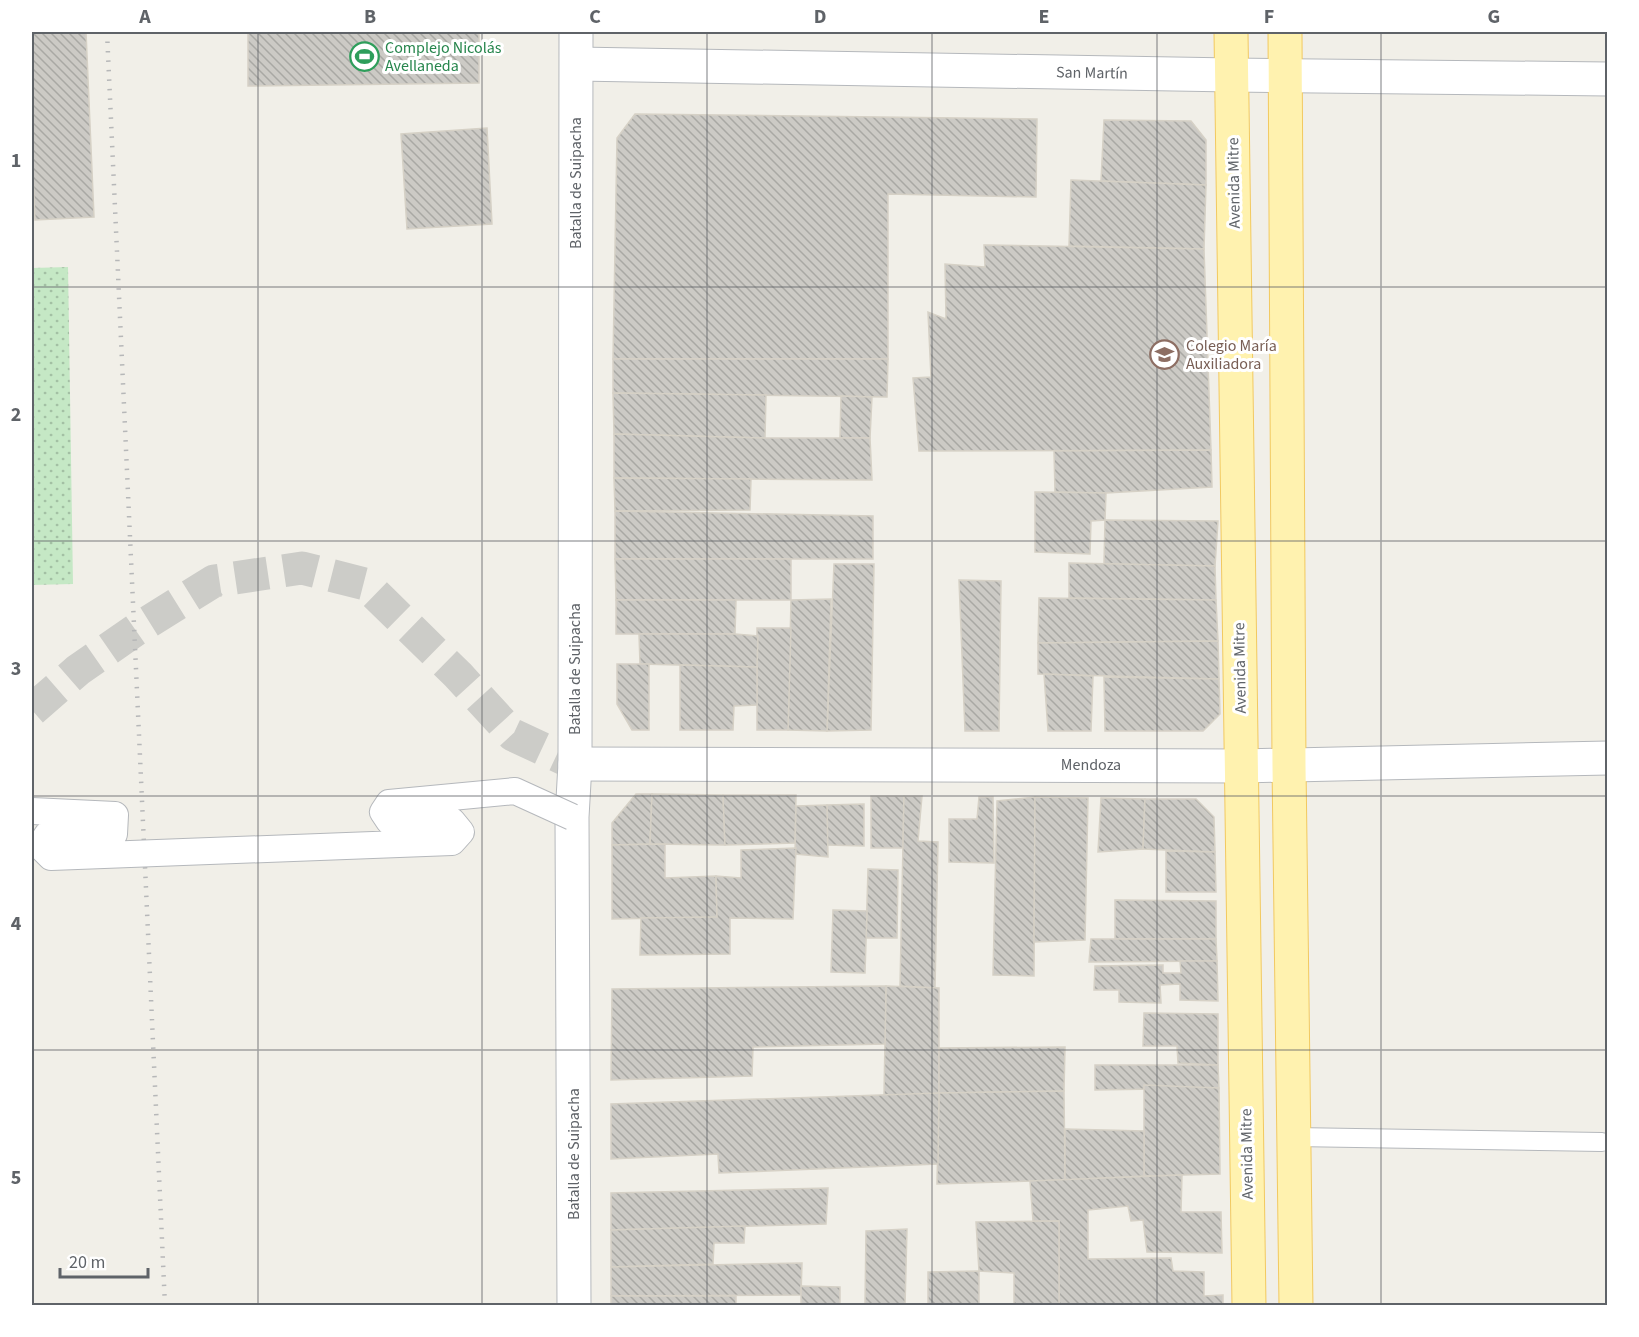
<svg xmlns="http://www.w3.org/2000/svg" width="1639" height="1337" viewBox="0 0 1639 1337" font-family="'Source Sans 3',sans-serif">
  <style>
    .park { fill: url(#park-dots) }
    .building { fill: url(#building-back-hatch); stroke: #d6d1c6; stroke-width: 1.5 }
    .lines { fill: none; stroke-linecap: round; stroke-linejoin: round }
    .minor-tunnel { stroke: #ccccc8; stroke-width: 33; stroke-dasharray: 33 16; stroke-linecap: butt }
    .service-casing { stroke: #b5b8bc; stroke-width: 20 }
    .minor-casing { stroke: #b5b8bc; stroke-width: 35 }
    .tertiary-casing { stroke: #b5b8bc; stroke-width: 35 }
    .primary-casing { stroke: #f2c960; stroke-width: 35 }
    .service { stroke: #fff; stroke-width: 18 }
    .minor { stroke: #fff; stroke-width: 33 }
    .tertiary { stroke: #fff; stroke-width: 33 }
    .primary { stroke: #fff2af; stroke-width: 33 }
    .rail { stroke: #b6b7b8; stroke-width: 4.5; stroke-dasharray: 1.5 8; stroke-linecap: butt }
    .pedestrian-bridge-casing { stroke: #b5b8bc; stroke-width: 28; stroke-linecap: butt }
    .pedestrian-bridge { stroke: #fff; stroke-width: 26 }
    .grid { fill: none; stroke: #5f6368; stroke-width: 1.5; stroke-opacity: 0.55 }
    .labels { text-anchor: middle; dominant-baseline: central; stroke-width: 6; stroke-linejoin: round; paint-order: stroke }
    .leisure-label { font-size: 16px; fill: #27864d; stroke: #fff; text-anchor: start }
    .street-label { font-size: 16px; fill: #5f6368; stroke: #fff }
    .education-label { font-size: 16px; fill: #785e54; stroke: #fff; text-anchor: start }
    .neatline { fill: none; stroke: #5f6368; stroke-width: 2 }
    .grid-label { font-size: 20px; text-anchor: middle; font-weight: bold; fill: #5f6368 }
  </style>
  <defs>
    <pattern id="park-dots" width="8" height="8" patternUnits="userSpaceOnUse" patternTransform="scale(1.5)"><rect width="8" height="8" fill="#c5e8c5"/><path d="M2 2h.1M6 6h.1" fill="none" stroke="#a3c0a4" stroke-width="1.8" stroke-linecap="round"/></pattern>
    <pattern id="building-back-hatch" width="6" height="6" patternUnits="userSpaceOnUse" patternTransform="scale(1.5)"><rect width="6" height="6" fill="#cccac5"/><path d="M-1 5l2 2M0 0l6 6M5-1l2 2" fill="none" stroke="#a9a8a4"/></pattern>
  </defs>
  <rect width="100%" height="100%" fill="#f1efe8"/>
  <polygon class="park" points="68,267 73,584 32,585 32,268"/>
  <g class="building">
    <polygon points="32,32 86,32 94,217 35,220 32,151"/>
    <polygon points="248,32 479,32 479,83 248,86"/>
    <polygon points="635,114 1037,119 1036,197 888,194 888,359 613,359 617,138"/>
    <polygon points="1104,120 1191,121 1206,140 1206,185 1101,181"/>
    <polygon points="487,128 492,224 407,229 401,134"/>
    <polygon points="1071,180 1206,185 1204,249 1069,246"/>
    <polygon points="984,245 1204,249 1211,450 919,451 913,378 931,377 928,312 946,319 945,264 985,267"/>
    <polygon points="613,359 888,359 887,397 613,393"/>
    <polygon points="613,393 766,395 765,438 614,434"/>
    <polygon points="841,396 872,397 870,438 840,438"/>
    <polygon points="614,434 765,438 870,438 872,480 614,478"/>
    <polygon points="1211,450 1212,487 1106,493 1055,492 1054,451"/>
    <polygon points="614,478 751,479 750,510 615,511"/>
    <polygon points="1035,492 1106,493 1105,520 1091,521 1090,554 1035,552"/>
    <polygon points="615,511 873,516 873,559 615,559"/>
    <polygon points="1105,520 1218,521 1215,566 1104,564"/>
    <polygon points="615,559 791,559 791,600 616,600"/>
    <polygon points="1069,563 1215,566 1216,600 1069,598"/>
    <polygon points="834,564 874,564 871,730 827,731"/>
    <polygon points="959,580 1001,581 999,731 965,731"/>
    <polygon points="1039,598 1216,600 1218,641 1038,643"/>
    <polygon points="831,599 827,731 788,730 791,600"/>
    <polygon points="616,600 736,600 735,634 616,634"/>
    <polygon points="757,628 791,628 788,730 757,730"/>
    <polygon points="639,634 735,634 758,636 757,667 640,664"/>
    <polygon points="1218,641 1219,679 1038,674 1038,643"/>
    <polygon points="617,664 649,664 649,730 632,730 617,704"/>
    <polygon points="680,665 757,667 757,705 734,706 733,730 680,730"/>
    <polygon points="1044,674 1093,676 1091,731 1048,731"/>
    <polygon points="1104,677 1219,679 1220,714 1203,731 1105,731"/>
    <polygon points="636,794 652,794 650,844 612,845 612,823"/>
    <polygon points="652,794 723,795 725,845 650,844"/>
    <polygon points="723,795 796,795 795,843 725,845"/>
    <polygon points="871,796 904,796 903,848 871,848"/>
    <polygon points="904,796 922,796 918,841 938,842 935,988 900,986"/>
    <polygon points="979,797 993,797 994,863 949,862 949,819 977,819"/>
    <polygon points="1035,797 1034,976 993,975 997,801"/>
    <polygon points="1035,797 1088,798 1085,940 1034,942"/>
    <polygon points="1101,798 1145,799 1143,849 1098,852"/>
    <polygon points="1145,799 1196,799 1214,817 1215,852 1143,849"/>
    <polygon points="864,804 864,846 827,845 827,805"/>
    <polygon points="827,805 828,857 795,854 796,806"/>
    <polygon points="665,844 665,878 716,876 717,917 612,919 612,845"/>
    <polygon points="796,848 793,919 730,918 730,954 640,955 641,918 717,917 716,876 741,878 741,850"/>
    <polygon points="1166,851 1215,852 1216,892 1166,892"/>
    <polygon points="868,869 898,870 897,938 866,938"/>
    <polygon points="1115,900 1216,901 1216,939 1115,939"/>
    <polygon points="833,910 867,911 865,973 831,972"/>
    <polygon points="1091,939 1216,939 1217,961 1089,962"/>
    <polygon points="1180,961 1217,961 1218,1001 1180,1000 1180,984 1160,985 1161,1003 1119,1002 1119,990 1094,990 1095,966 1163,965 1163,973 1181,973"/>
    <polygon points="886,986 939,988 939,1094 884,1095"/>
    <polygon points="886,986 885,1044 753,1047 752,1076 611,1080 612,989"/>
    <polygon points="1144,1013 1218,1014 1218,1065 1178,1063 1177,1046 1143,1046"/>
    <polygon points="1065,1047 1064,1091 939,1093 939,1048"/>
    <polygon points="1095,1065 1218,1065 1219,1088 1095,1090"/>
    <polygon points="1144,1085 1219,1088 1220,1174 1144,1176"/>
    <polygon points="1064,1091 1065,1180 937,1184 939,1093"/>
    <polygon points="939,1093 938,1164 719,1173 718,1154 611,1159 611,1104"/>
    <polygon points="1065,1129 1144,1131 1144,1176 1065,1180"/>
    <polygon points="1182,1175 1181,1212 1221,1212 1222,1253 1147,1252 1143,1220 1131,1221 1128,1206 1088,1210 1088,1259 1171,1258 1173,1271 1204,1272 1204,1296 1223,1295 1223,1306 1059,1306 1059,1221 1033,1221 1030,1181"/>
    <polygon points="828,1188 826,1224 611,1230 611,1193"/>
    <polygon points="1059,1221 1059,1306 1014,1306 1014,1273 979,1271 976,1222"/>
    <polygon points="745,1226 744,1243 714,1243 713,1264 611,1267 611,1230"/>
    <polygon points="907,1229 905,1306 865,1306 866,1231"/>
    <polygon points="802,1263 801,1295 611,1296 611,1267"/>
    <polygon points="979,1271 979,1306 928,1306 928,1272"/>
    <polygon points="801,1286 840,1287 840,1306 801,1306"/>
    <rect x="611" y="1296" width="125" height="10"/>
  </g>
  <g class="lines">
    <polyline class="minor-tunnel" points="32,710 78,670 137,629 214,581 302,568 365,584 458,675 513,735 575,764"/>
    <defs>
      <polyline id="service" points="1294,1137 1602,1142"/>
      <g id="minor">
        <polyline points="577,64 1232,75"/>
        <polyline points="575,764 1242,766"/>
        <polyline points="574,1306 572,817 575,764 576,32"/>
      </g>
      <g id="tertiary">
        <polyline points="1232,75 1608,79"/>
        <polyline points="1242,766 1608,758"/>
      </g>
      <g id="primary">
        <polyline points="1231,32 1249,1306"/>
        <polyline points="1285,32 1289,766 1296,1306"/>
      </g>
    </defs>
    <use href="#service" class="service-casing"/>
    <use href="#minor" class="minor-casing"/>
    <use href="#tertiary" class="tertiary-casing"/>
    <use href="#primary" class="primary-casing"/>
    <use href="#service" class="service"/>
    <use href="#minor" class="minor"/>
    <use href="#tertiary" class="tertiary"/>
    <use href="#primary" class="primary"/>
    <polyline class="rail" points="107,32 165,1306"/>
    <defs>
      <polyline id="pedestrian-bridge" points="32,811 115,815 114,834 47,835 40,846 51,857 452,842 461,832 452,821 389,821 383,812 389,803 515,791 572,817"/>
    </defs>
    <use href="#pedestrian-bridge" class="pedestrian-bridge-casing"/>
    <use href="#pedestrian-bridge" class="pedestrian-bridge"/>
  </g>
  <path class="grid" d="M258 32V1306M482 32V1306M707 32V1306M932 32V1306M1157 32V1306M1381 32V1306M32 287H1608M32 541H1608M32 796H1608M32 1050H1608"/>
  <defs>
    <symbol id="stadium-ring" viewBox="-11 -11 22 22"><circle r="9.5" fill="#fff" stroke="#2e9e5b" stroke-width="1.5"/><path d="M0-5a6.5 5 0 1 0 0 10a6.5 5 0 1 0 0-10ZM-3.5-1.8h7v3.6h-7Z" fill="#2e9e5b"/></symbol>
    <symbol id="school-ring" viewBox="-11 -11 22 22"><circle r="9.5" fill="#fff" stroke="#8d6e63" stroke-width="1.5"/><path d="M0-5L7-2L0 1L-7-2ZM-4 1L0 2.5L4 1V4Q0 6-4 4Z" fill="#8d6e63"/></symbol>
  </defs>
  <g fill-rule="evenodd">
    <use href="#stadium-ring" x="348" y="40" width="33" height="33"/>
    <use href="#school-ring" x="1148" y="338" width="33" height="33"/>
  </g>
  <g class="labels">
    <g class="leisure-label">
      <text x="385" y="48">Complejo Nicolás<tspan x="385" dy="18">Avellaneda</tspan></text>
    </g>
    <g class="street-label">
      <text transform="translate(1092 73) rotate(1)">San Martín</text>
      <text transform="translate(576 183) rotate(-90)">Batalla de Suipacha</text>
      <text transform="translate(1234 183) rotate(-91)">Avenida Mitre</text>
      <text transform="translate(1240 668) rotate(-91)">Avenida Mitre</text>
      <text transform="translate(575 669) rotate(-90)">Batalla de Suipacha</text>
      <text x="1091" y="765">Mendoza</text>
      <text transform="translate(574 1154) rotate(-90)">Batalla de Suipacha</text>
      <text transform="translate(1247 1154) rotate(-91)">Avenida Mitre</text>
    </g>
    <g class="education-label">
      <text x="1186" y="346">Colegio María<tspan x="1186" dy="18">Auxiliadora</tspan></text>
    </g>
  </g>
  <rect width="1639" height="1337" fill="none" stroke="#ffffff" stroke-width="66"/>
  <path d="M60 1268v9h88v-9" fill="none" stroke="#5f6368" stroke-width="3"/>
  <text x="69" y="1268" font-size="18" fill="#5f6368" stroke="#ffffff" stroke-width="4.5" paint-order="stroke">20 m</text>
  <rect x="33" y="33" width="1573" height="1271" class="neatline"/>
  <g class="grid-label">
    <text x="145" y="23">A</text>
    <text x="370" y="23">B</text>
    <text x="595" y="23">C</text>
    <text x="820" y="23">D</text>
    <text x="1044" y="23">E</text>
    <text x="1269" y="23">F</text>
    <text x="1494" y="23">G</text>
    <text x="16" y="167">1</text>
    <text x="16" y="421">2</text>
    <text x="16" y="675">3</text>
    <text x="16" y="930">4</text>
    <text x="16" y="1184">5</text>
  </g>
</svg>
